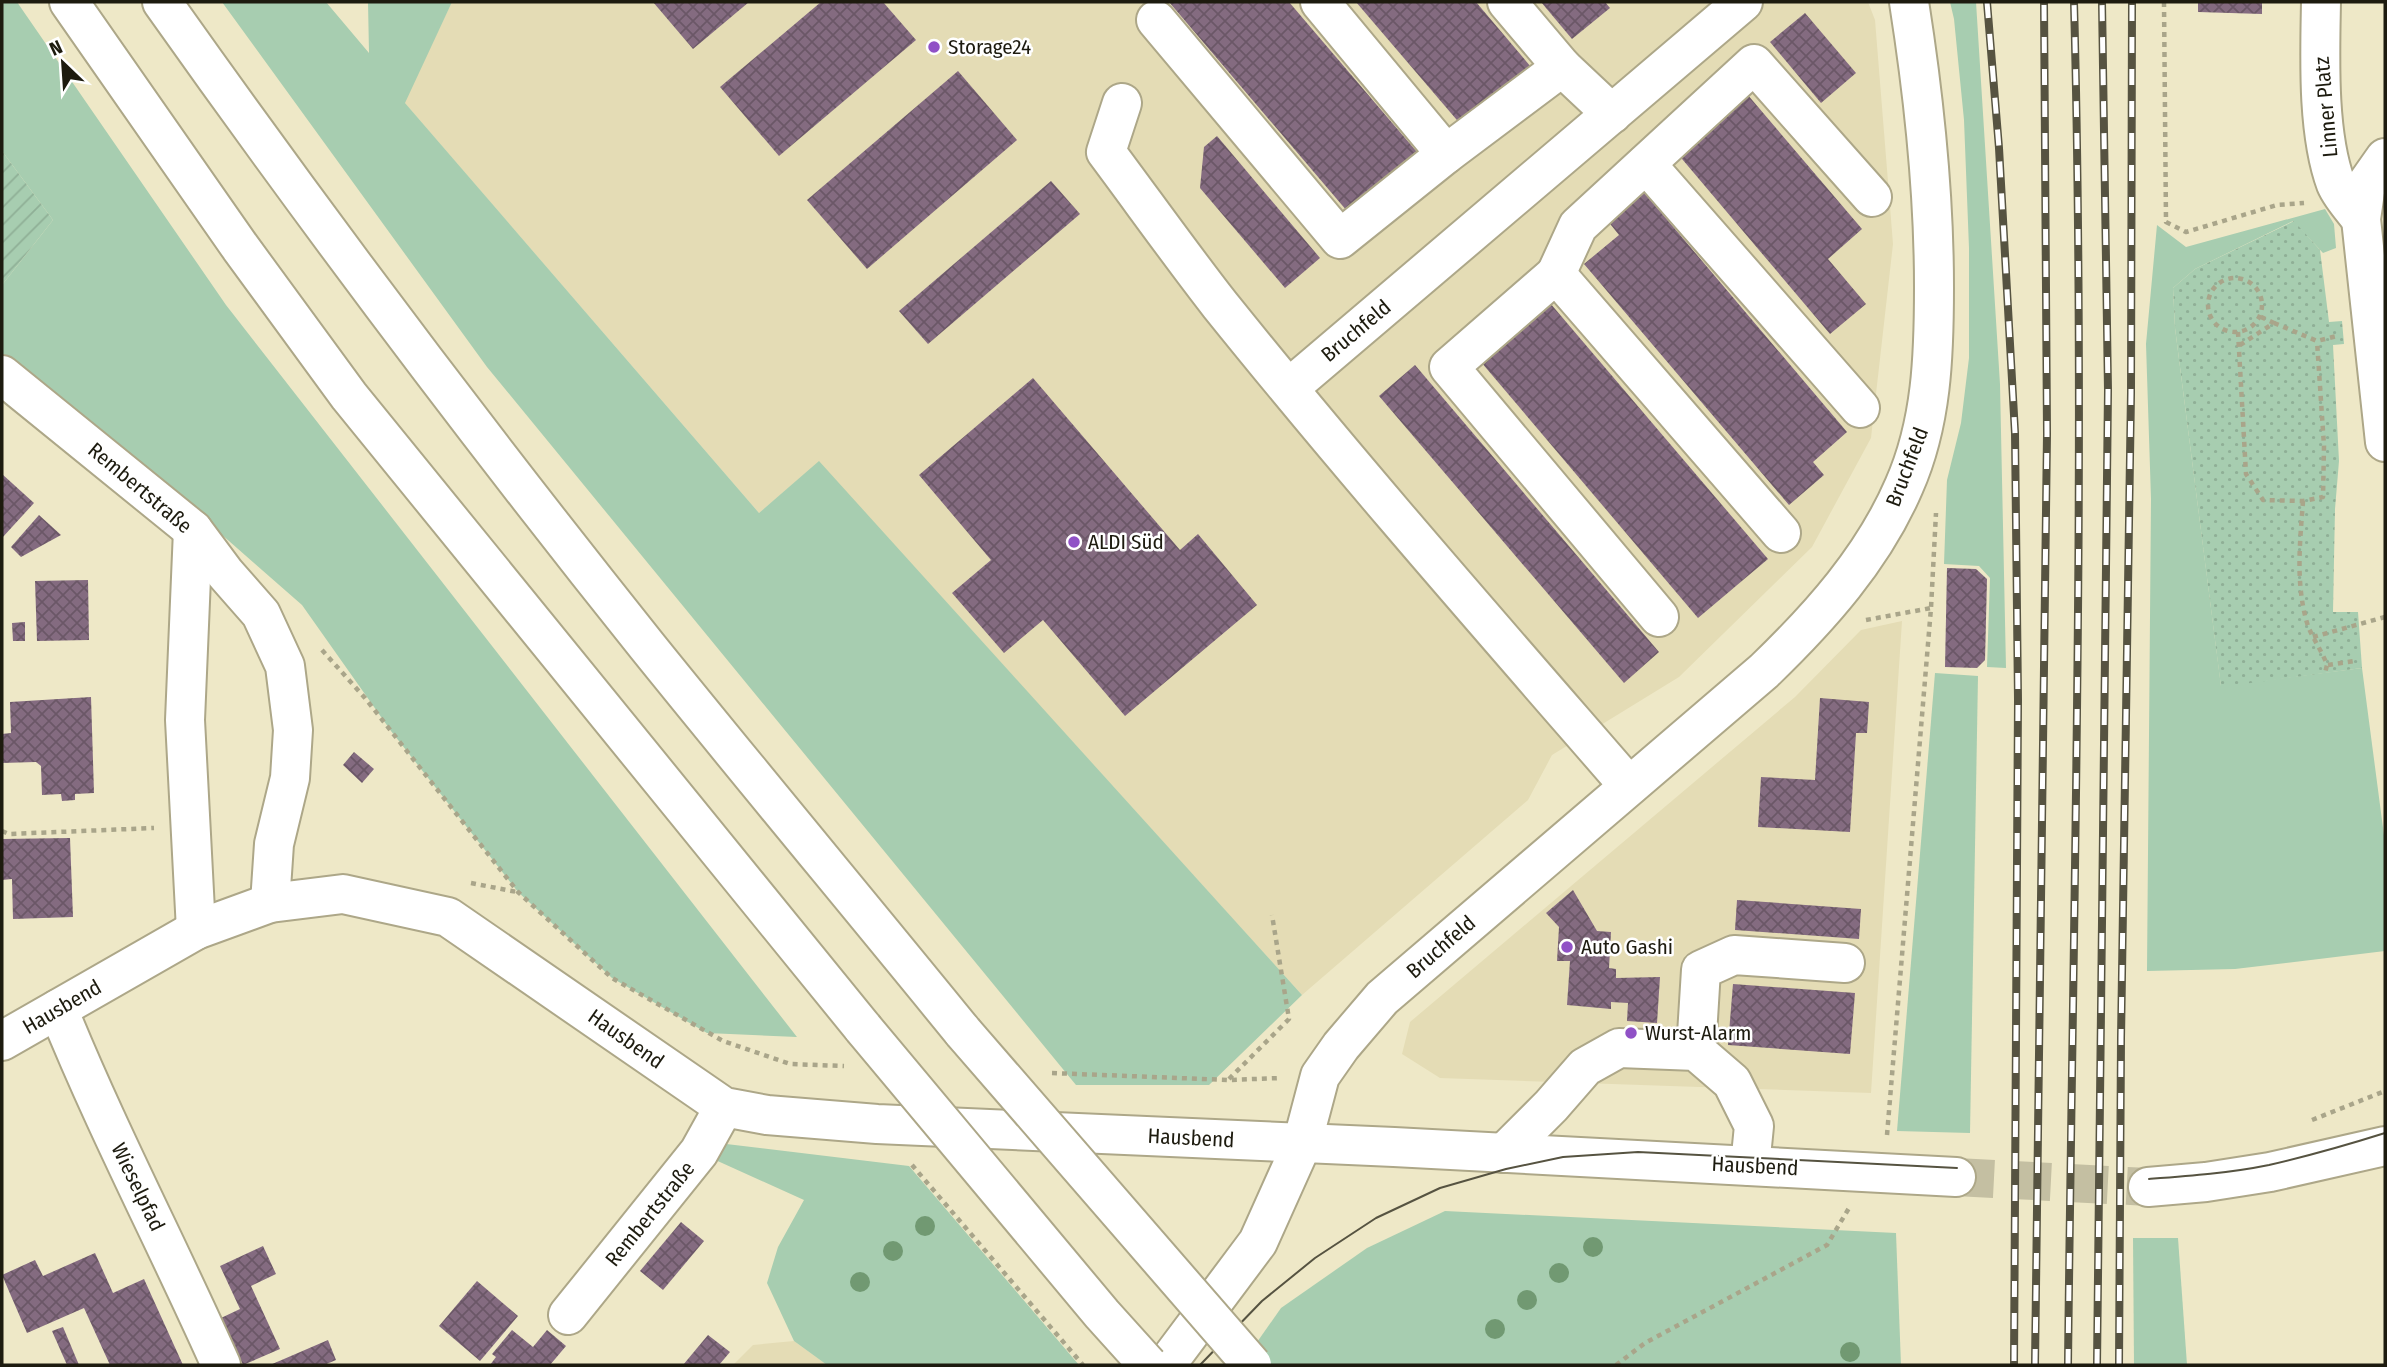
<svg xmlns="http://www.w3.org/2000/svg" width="2387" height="1367" viewBox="0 0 2387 1367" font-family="'Fira Sans Condensed',sans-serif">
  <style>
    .built { fill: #e4dcb5 }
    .grass { fill: #a7cdb0 }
    .park { fill: url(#park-dots) }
    .garden { fill: url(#garden-furrows) }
    .building { fill: url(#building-cross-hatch) }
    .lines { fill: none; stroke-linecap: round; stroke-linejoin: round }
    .major-tunnel { stroke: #c4bfa2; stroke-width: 38; stroke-dasharray: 38 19; stroke-linecap: butt }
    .minor-casing { stroke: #ada788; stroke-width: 42 }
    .major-casing { stroke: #ada788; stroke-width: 42 }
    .highway-casing { stroke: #ada788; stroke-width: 42 }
    .path { stroke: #a9a58a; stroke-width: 4.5; stroke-dasharray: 5 5; stroke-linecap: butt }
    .minor { stroke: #fff; stroke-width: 38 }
    .major { stroke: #fff; stroke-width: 38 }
    .highway { stroke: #fff; stroke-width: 38 }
    .tram { stroke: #565341; stroke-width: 2 }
    .rail-casing { stroke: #565341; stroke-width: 8 }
    .rail { stroke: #fff; stroke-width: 5; stroke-dasharray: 16; stroke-linecap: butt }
    .highway-bridge-casing { stroke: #ada788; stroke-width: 42; stroke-linecap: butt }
    .highway-bridge { stroke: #fff; stroke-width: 38 }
    .tree { fill: #719972 }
    .poi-dot { fill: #9051c6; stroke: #fff; stroke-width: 2.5 }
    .labels { text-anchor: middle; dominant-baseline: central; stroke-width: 5; stroke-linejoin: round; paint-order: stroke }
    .poi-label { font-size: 21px; fill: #1d1b0f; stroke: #fff; text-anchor: start }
    .street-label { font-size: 21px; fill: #1d1b0f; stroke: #fff }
  </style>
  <defs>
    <pattern id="park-dots" width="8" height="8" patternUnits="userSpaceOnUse" patternTransform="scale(1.75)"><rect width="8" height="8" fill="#a7cdb0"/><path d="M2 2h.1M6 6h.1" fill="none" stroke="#8faf96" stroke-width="1.8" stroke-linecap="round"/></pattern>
    <pattern id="garden-furrows" width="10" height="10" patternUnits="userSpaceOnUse" patternTransform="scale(1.75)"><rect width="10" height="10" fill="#a7cdb0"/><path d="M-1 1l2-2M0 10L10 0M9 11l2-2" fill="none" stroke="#8faf96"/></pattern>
    <pattern id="building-cross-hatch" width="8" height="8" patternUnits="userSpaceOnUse" patternTransform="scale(1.75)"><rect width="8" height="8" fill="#846b80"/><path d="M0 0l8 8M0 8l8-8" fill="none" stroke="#6b5767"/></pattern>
  </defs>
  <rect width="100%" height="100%" fill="#eee8c7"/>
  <g class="built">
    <polygon points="452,2 1868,2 1875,20 1893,244 1871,438 1812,547 1679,677 1552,755 1528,800 1302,995 819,462 759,513 404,102"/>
    <polygon points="1902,621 1871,1093 1440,1078 1402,1054 1410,1022 1795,697 1861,630"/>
    <polygon points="794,1341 827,1365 733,1365 753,1345"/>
  </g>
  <g class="grass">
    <polygon points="2,2 17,2 226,305 797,1037 707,1033 612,978 518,892 391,731 302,605 131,455 2,353 2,285 53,220 2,151"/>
    <polygon points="222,2 326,2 369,53 368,2 452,2 405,103 759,513 819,461 1302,995 1209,1085 1076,1085 487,367"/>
    <polygon points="1950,2 1976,2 2000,384 2006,668 1987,667 1990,578 1979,566 1944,564 1947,480 1961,423 1969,358 1969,248 1964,120 1954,19"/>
    <polygon points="2325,209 2334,224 2336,248 2323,253 2293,221 2195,269 2173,288 2175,328 2221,686 2362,668 2385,843 2385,951 2235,969 2147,971 2151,499 2146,344 2157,225 2186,247"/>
    <polygon points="1935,673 1978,676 1970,1133 1897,1131"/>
    <polygon points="718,1143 909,1166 1079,1365 827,1365 794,1341 767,1283 778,1247 804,1200 711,1158"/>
    <polygon points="1445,1211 1896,1233 1901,1365 1241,1365 1281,1308 1367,1248"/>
    <polygon points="2133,1238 2178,1238 2187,1365 2134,1365"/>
  </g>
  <polygon class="park" points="2294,221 2320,250 2329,322 2342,321 2344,344 2333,345 2339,461 2335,509 2333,612 2358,612 2362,668 2221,687 2175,328 2173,288 2195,269"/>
  <polygon class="garden" points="2,151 53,220 2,285"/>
  <g class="building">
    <polygon points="653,2 749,2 693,49"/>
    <polygon points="821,2 883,2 916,40 779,156 720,87"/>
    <polygon points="1169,2 1289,2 1417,152 1347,211"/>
    <polygon points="1356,2 1476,2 1531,67 1462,126"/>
    <polygon points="1541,2 1605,2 1610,8 1572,39"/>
    <polygon points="2198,2 2262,2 2262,14 2198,12"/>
    <polygon points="1805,13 1856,73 1821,103 1770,42"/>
    <polygon points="958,71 1017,140 867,269 807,200"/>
    <polygon points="1747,94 1862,229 1828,259 1866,304 1830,334 1677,153"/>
    <polygon points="1217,136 1320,258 1285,288 1200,188 1204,147"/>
    <polygon points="1051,181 1080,214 928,344 899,311"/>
    <polygon points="1642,190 1847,432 1813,462 1824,475 1789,505 1584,264 1619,235 1607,220"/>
    <polygon points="1550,303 1768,559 1698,618 1481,362"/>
    <polygon points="1415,365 1659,652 1624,683 1379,396"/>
    <polygon points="1033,378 1180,550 1198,534 1257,605 1125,716 1043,620 1004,653 952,593 991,560 919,475"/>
    <polygon points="2,474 34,503 2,538"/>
    <polygon points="39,515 61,535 21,557 11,547"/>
    <polygon points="1947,568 1976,569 1987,579 1985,660 1977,668 1945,667"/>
    <polygon points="88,580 89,640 37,641 35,581"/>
    <polygon points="25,622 25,641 13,641 12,623"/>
    <polygon points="91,697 94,793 75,794 75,800 62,801 61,794 42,795 41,766 36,762 2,763 2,734 11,733 10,702"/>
    <polygon points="1820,698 1869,702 1867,733 1856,733 1850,832 1758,827 1761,777 1815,780"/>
    <polygon points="354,752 374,769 362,783 343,765"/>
    <polygon points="70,838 73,917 13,919 12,879 2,880 2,839"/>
    <polygon points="1573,890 1597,931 1611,932 1609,968 1616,969 1616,978 1660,977 1657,1023 1627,1021 1628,1003 1611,1002 1611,1009 1567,1005 1570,961 1557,961 1559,927 1546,913"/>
    <polygon points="1737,900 1861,909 1859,939 1735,930"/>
    <polygon points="1733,984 1855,993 1850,1054 1728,1045"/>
    <polygon points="681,1222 704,1241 663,1290 640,1271"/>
    <polygon points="263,1246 276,1274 251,1286 280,1349 243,1365 221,1318 240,1309 220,1266"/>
    <polygon points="95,1253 113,1293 144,1279 183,1365 110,1365 84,1308 27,1333 2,1275 35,1260 43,1276"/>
    <polygon points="477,1281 518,1316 480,1361 439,1326"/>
    <polygon points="63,1327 79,1365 67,1365 52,1331"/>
    <polygon points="512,1330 533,1347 547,1330 566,1346 550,1365 490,1365 496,1357 492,1354"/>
    <polygon points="708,1335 730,1352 719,1365 683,1365"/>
    <polygon points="328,1340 336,1360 324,1365 270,1365"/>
  </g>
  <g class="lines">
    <polyline class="major-tunnel" points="1956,1177 2148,1187"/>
    <defs>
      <g id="minor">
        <path d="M2321 2C2320 56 2317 133 2336 184 2341 196 2353 209 2361 219"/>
        <polyline points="1156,20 1340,239 1446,154 1320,2"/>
        <polyline points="1562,67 1612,114"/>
        <path d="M1122 103 1106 152C1144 203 1181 255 1220 305 1352 469 1491 627 1629 786"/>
        <polyline points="1446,154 1562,67 1507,2"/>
        <polyline points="2385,158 2366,185 2361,219 2385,442"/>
        <polyline points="1646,164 1860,408"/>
        <polyline points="1556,274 1578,226 1754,64 1872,197"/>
        <polyline points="2,375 193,530 225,573 261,614 285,666 293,730 290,778 274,844 270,903"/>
        <polyline points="1289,388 1743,2"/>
        <polyline points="193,530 185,720 196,930"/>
        <polyline points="1659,617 1449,367 1556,274 1781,533"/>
        <path d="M58 1009C107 1130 168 1246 221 1365"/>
        <polyline points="1696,1051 1701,970 1734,955 1845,963"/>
        <polyline points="1504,1153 1551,1106 1585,1067 1619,1048 1696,1051 1732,1082 1754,1126 1750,1166"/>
        <polyline points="568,1315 699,1152 724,1107"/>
        <path d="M1166 1365 1258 1242 1302 1144 1320 1076 1341 1046 1382 998 1764 671C1820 617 1873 558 1904 486 1932 423 1934 355 1934 287 1934 191 1924 97 1909 2"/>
      </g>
      <g id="major">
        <polyline points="2,1041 196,930 270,903 343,894 448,917 724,1107 767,1115 877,1124 1394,1147 1956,1177"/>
        <polyline points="2148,1187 2206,1182 2270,1172 2385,1146"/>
      </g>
      <g id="highway">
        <polyline points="69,2 240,247 349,396 863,1028"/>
        <path d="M162 2C317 221 479 436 647 646 751 775 858 903 963 1032"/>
      </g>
    </defs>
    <use href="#minor" class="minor-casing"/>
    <use href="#major" class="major-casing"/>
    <use href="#highway" class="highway-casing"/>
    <g class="path">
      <polyline points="2164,2 2166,222 2186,232 2277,205 2304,203"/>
      <circle cx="2235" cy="305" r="27"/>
      <polyline points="2274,323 2317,341 2337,336"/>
      <polyline points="2238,332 2246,474 2263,500 2303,501 2323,497 2324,446 2317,341"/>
      <polyline points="2240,345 2274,323 2259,316"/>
      <path d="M2303 501C2300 543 2295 585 2308 626 2313 639 2322 651 2327 665L2325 673"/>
      <polyline points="1866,620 1931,608"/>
      <polyline points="2313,637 2385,617"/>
      <polyline points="322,650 365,698 518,892 612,978 723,1041 790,1064 844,1066"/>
      <polyline points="2328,665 2354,661"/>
      <polyline points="2,831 9,834 154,828"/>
      <polyline points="471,883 517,892"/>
      <polyline points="1052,1073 1229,1080 1281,1078"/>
      <polyline points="1229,1079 1289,1019 1272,915"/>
      <polyline points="2312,1120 2385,1091"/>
      <polyline points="1887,1135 1931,608 1936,513"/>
      <polyline points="912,1165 1083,1365"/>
      <polyline points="1616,1365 1645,1343 1827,1245 1849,1208"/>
    </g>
    <use href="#minor" class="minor"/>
    <use href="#major" class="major"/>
    <use href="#highway" class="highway"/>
    <g class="tram">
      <path d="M2149 1179C2189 1176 2230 1173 2269 1165 2308 1156 2347 1145 2385 1133"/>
      <polyline points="1200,1365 1262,1301 1315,1258 1376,1218 1440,1188 1506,1169 1563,1157 1638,1152 1957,1168"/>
    </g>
    <defs>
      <g id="rail">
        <polyline points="1987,2 1999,148 2015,433 2018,700 2014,1365"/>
        <polyline points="2035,1365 2047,434 2044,2"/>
        <path d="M2068 1365C2073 911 2086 456 2074 2"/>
        <polyline points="2097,1365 2108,390 2102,2"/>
        <polyline points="2119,1365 2121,1038 2131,393 2132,2"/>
      </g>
    </defs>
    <use href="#rail" class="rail-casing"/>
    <use href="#rail" class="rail"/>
    <defs>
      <g id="highway-bridge">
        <polyline points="863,1028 1102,1314 1148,1365"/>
        <polyline points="963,1032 1252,1365"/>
      </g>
    </defs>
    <use href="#highway-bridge" class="highway-bridge-casing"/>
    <use href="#highway-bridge" class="highway-bridge"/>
  </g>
  <g class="tree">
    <circle cx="925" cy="1226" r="10"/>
    <circle cx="1593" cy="1247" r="10"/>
    <circle cx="893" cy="1251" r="10"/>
    <circle cx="1559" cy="1273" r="10"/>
    <circle cx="860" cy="1282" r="10"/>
    <circle cx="1527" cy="1300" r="10"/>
    <circle cx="1495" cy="1329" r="10"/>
    <circle cx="1850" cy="1352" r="10"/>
  </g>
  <g class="poi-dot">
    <circle cx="934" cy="47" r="7"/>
    <circle cx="1074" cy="542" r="7"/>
    <circle cx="1567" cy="947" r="7"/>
    <circle cx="1631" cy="1033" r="7"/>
  </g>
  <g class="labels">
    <g class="poi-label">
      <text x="948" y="47">Storage24</text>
      <text x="1088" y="542">ALDI Süd</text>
      <text x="1581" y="947">Auto Gashi</text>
      <text x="1645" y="1033">Wurst-Alarm</text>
    </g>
    <g class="street-label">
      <text transform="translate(2326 107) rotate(-95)">Linner Platz</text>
      <text transform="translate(1356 331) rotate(-40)">Bruchfeld</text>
      <text transform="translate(1907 467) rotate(-69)">Bruchfeld</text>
      <text transform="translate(140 488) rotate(40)">Rembertstraße</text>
      <text transform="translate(1441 947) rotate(-41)">Bruchfeld</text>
      <text transform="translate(62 1007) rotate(-30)">Hausbend</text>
      <text transform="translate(626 1039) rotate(35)">Hausbend</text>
      <text transform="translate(1191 1138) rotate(3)">Hausbend</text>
      <text transform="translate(1755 1166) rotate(3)">Hausbend</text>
      <text transform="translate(138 1187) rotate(64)">Wieselpfad</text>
      <text transform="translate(650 1214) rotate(-51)">Rembertstraße</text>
    </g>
  </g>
  <rect width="2387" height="1367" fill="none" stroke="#1d1b0f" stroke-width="7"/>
  <g transform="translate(63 63) rotate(335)" stroke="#ffffff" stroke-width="5" paint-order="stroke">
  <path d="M0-5L12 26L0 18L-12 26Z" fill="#1d1b0f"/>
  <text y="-10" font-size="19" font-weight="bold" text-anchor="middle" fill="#1d1b0f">N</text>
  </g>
</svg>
